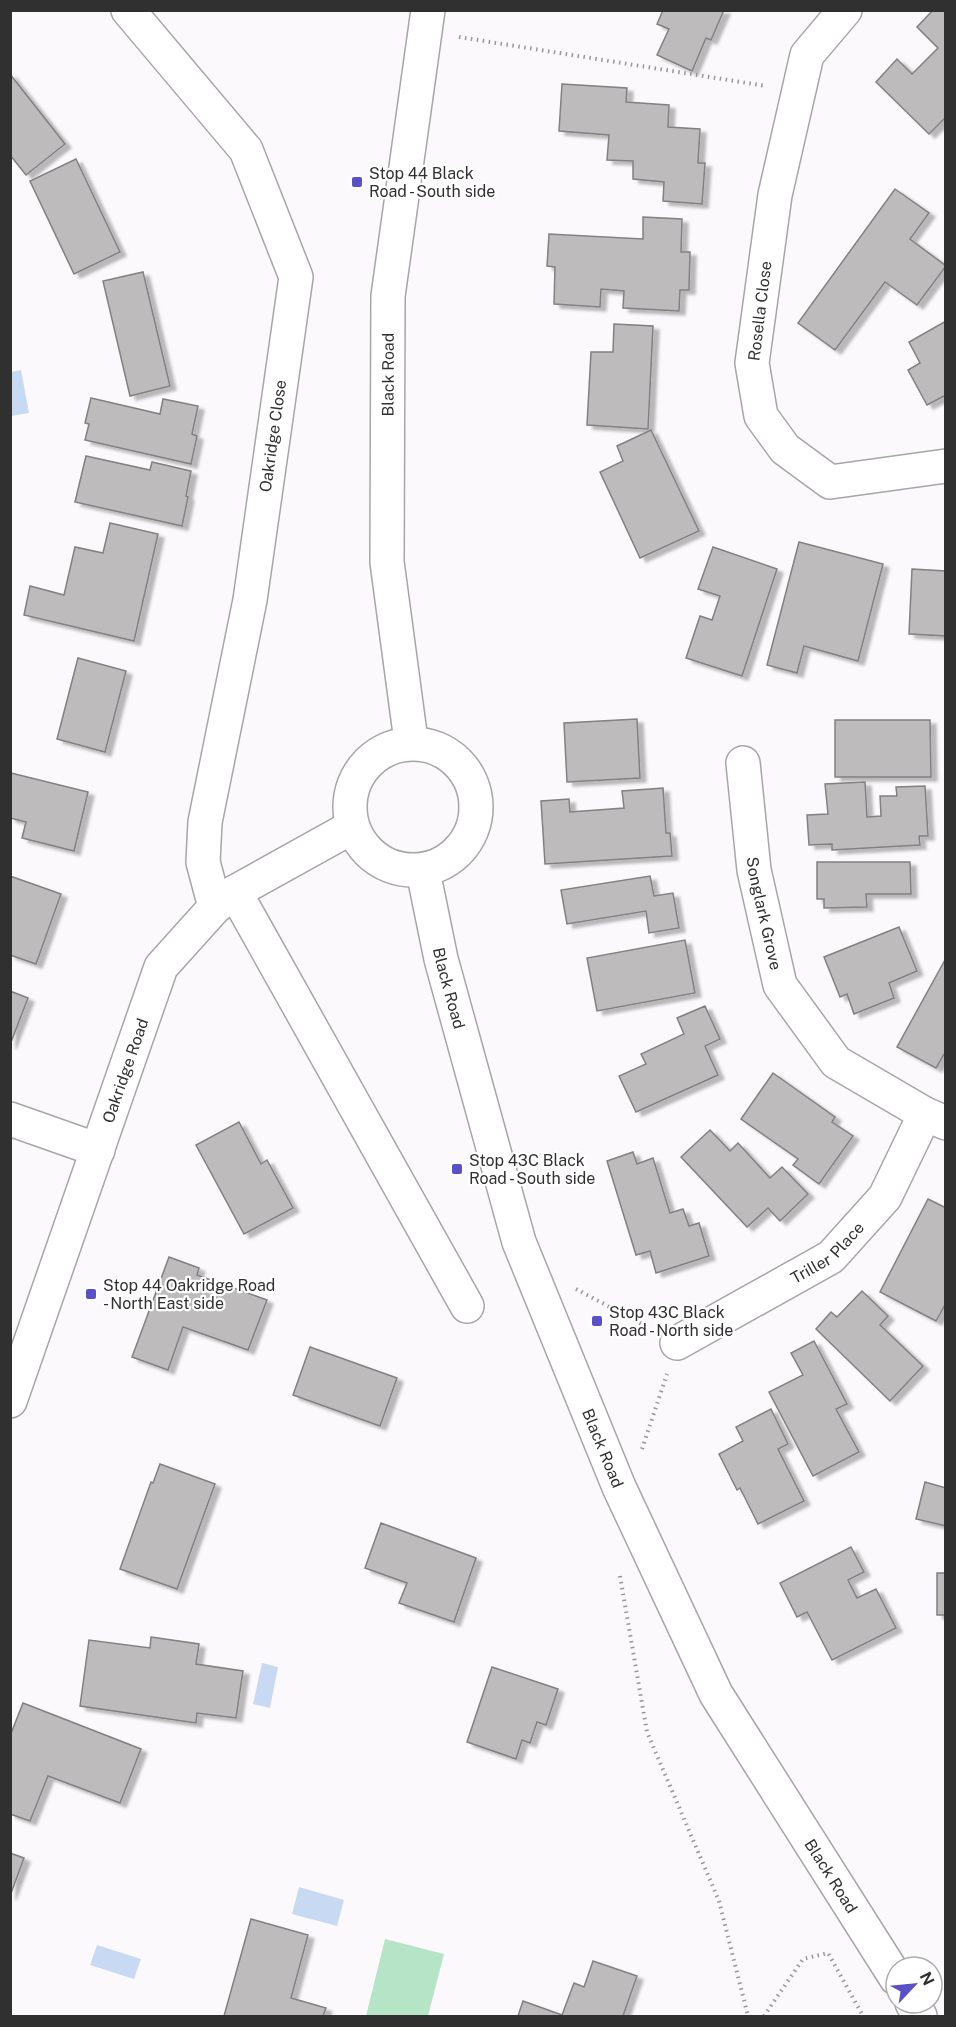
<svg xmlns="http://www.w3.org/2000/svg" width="956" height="2027" viewBox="0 0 956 2027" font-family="'Public Sans',sans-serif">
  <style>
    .green { fill: #b6e4c6 }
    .water { fill: #c8daf3 }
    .building { fill: #bebbbc; stroke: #838081; stroke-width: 1.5; filter: url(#shadow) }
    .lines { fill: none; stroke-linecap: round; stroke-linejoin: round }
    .minor-casing { stroke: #a8a5a8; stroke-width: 36 }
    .tertiary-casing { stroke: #a8a5a8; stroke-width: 36 }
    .secondary-casing { stroke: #a8a5a8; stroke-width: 36 }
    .path { stroke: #989698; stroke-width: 4; stroke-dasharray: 1.5 4.5; stroke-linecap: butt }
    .minor { stroke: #fff; stroke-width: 33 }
    .tertiary { stroke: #fff; stroke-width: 33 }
    .secondary { stroke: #fff; stroke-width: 33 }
    .poi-dot { fill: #5a50c8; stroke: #fff; stroke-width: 2 }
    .labels { text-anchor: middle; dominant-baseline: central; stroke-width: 4.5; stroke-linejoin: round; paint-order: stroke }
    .poi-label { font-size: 16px; fill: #313031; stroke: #fff; text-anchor: start }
    .street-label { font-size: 16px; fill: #313031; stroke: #fff }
  </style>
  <defs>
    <filter id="shadow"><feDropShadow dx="6" dy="4" stdDeviation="1.5" flood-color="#0004"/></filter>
  </defs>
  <rect width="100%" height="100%" fill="#fcf9fc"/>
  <polygon class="green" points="385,1939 444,1954 428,2016 366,2016"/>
  <g class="water">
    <polygon points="21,370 29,413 11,416 11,372"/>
    <polygon points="262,1663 278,1667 270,1708 253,1704"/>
    <polygon points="299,1887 344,1900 337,1926 292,1914"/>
    <polygon points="97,1945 141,1959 134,1979 90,1965"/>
  </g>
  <g class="building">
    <polygon points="663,10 724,10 711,40 706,38 692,71 657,55 669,29 657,24"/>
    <polygon points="933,10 946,10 946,117 929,134 876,82 897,59 912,74 938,48 917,27"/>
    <polygon points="10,74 65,144 26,175 10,155"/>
    <polygon points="562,84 627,88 626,102 669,105 668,127 700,129 698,163 705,163 702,204 663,201 664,182 633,179 633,161 607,160 609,135 559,131"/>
    <polygon points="76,159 120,252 74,274 30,181"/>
    <polygon points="895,189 929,213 910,239 946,266 917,305 885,282 835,350 798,323"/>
    <polygon points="643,217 682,219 681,252 690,252 689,290 680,290 679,311 623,308 624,291 601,289 600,307 554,304 555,267 547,266 549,234 643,239"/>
    <polygon points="143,272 170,386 130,396 103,281"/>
    <polygon points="946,321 946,395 927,405 908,370 920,363 909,342"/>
    <polygon points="614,324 653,326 648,429 587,425 591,352 613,352"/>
    <polygon points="91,398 160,414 163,399 198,406 192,434 197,436 191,464 85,440 89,424 85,423"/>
    <polygon points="651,430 699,531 640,558 600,472 623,461 617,446"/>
    <polygon points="86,456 150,470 152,462 191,471 186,496 188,497 182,526 75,502"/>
    <polygon points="110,523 158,534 134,641 24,615 30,586 64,595 75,547 103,553"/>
    <polygon points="799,542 883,564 858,661 804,646 797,673 767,665"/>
    <polygon points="713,547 777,569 742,676 686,658 700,616 712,620 720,596 698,589"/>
    <polygon points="912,569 946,571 946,636 909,634"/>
    <polygon points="78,658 126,671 105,752 57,739"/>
    <polygon points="637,719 640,778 567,782 564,723"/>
    <polygon points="835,720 930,720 931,777 835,777"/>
    <polygon points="11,773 88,792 74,851 22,838 26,822 10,818"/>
    <polygon points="865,782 867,817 881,816 880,796 897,796 896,787 925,786 928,836 919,836 920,845 832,850 832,844 809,845 807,815 828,814 825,784"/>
    <polygon points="663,788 666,833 670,833 672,856 545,864 541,801 569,799 570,812 624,808 622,791"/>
    <polygon points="817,862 910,862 911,894 866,894 867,907 824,908 824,899 817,899"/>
    <polygon points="10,876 61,894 36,964 10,955"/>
    <polygon points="650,876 654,896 673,893 679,928 649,933 646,911 567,924 561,890"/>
    <polygon points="899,927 917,971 889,983 894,998 854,1014 847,994 840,997 824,957"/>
    <polygon points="685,940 695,993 597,1011 587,958"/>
    <polygon points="946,958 946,1051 936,1068 897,1047"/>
    <polygon points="10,991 28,998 10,1045"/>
    <polygon points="705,1006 720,1039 705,1046 718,1075 636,1112 619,1076 646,1064 641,1054 684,1034 677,1018"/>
    <polygon points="773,1073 835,1117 832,1122 853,1136 819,1184 793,1165 798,1159 741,1119"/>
    <polygon points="239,1122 261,1164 267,1160 293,1208 244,1234 196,1145"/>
    <polygon points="710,1130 730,1151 738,1143 770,1178 782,1167 808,1194 780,1221 768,1208 747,1227 681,1157"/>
    <polygon points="633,1152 637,1164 653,1158 670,1213 683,1209 689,1226 699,1223 709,1256 656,1273 650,1251 636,1255 607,1161"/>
    <polygon points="928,1199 946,1208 946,1303 936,1321 880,1292"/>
    <polygon points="169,1257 199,1268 197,1275 267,1300 248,1350 183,1327 168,1370 132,1357"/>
    <polygon points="862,1291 888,1316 880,1325 923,1366 890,1401 816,1329 831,1312 837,1317"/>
    <polygon points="814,1341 847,1404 836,1409 859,1452 813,1476 769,1392 803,1375 791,1353"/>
    <polygon points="310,1347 397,1378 380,1426 293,1395"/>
    <polygon points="771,1409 788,1444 778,1449 804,1501 758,1524 740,1488 737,1490 719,1454 743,1441 736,1427"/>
    <polygon points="160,1464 215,1484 177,1589 120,1569 151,1482 153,1483"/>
    <polygon points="925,1482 946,1488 946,1526 916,1519"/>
    <polygon points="381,1523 476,1558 454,1622 399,1603 407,1583 365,1568"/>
    <polygon points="851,1547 864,1572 848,1580 857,1598 876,1589 896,1628 832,1660 807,1612 797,1617 780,1583"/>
    <rect x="937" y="1573" width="9" height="42"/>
    <polygon points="151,1637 199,1644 196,1664 243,1671 236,1718 197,1713 196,1723 80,1706 89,1640 150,1648"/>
    <polygon points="492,1667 558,1689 546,1725 537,1722 530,1743 522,1740 516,1759 467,1742"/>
    <polygon points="23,1703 141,1749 120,1803 48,1776 30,1821 10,1814 10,1736"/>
    <polygon points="10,1853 24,1858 10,1896"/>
    <polygon points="251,1919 308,1935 291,1998 326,2008 323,2016 224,2016"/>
    <polygon points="593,1961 637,1976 623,2016 518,2016 523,2001 562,2015 574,1983 584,1987"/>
  </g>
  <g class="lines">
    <defs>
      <g id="minor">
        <polyline points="128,10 246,150 296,277 250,600 205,822 203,862 215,907"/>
        <polyline points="845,10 807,55 775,195 752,363 761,416 785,449 830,482 946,466"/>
        <path id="s1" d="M743 763 754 870 780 985 836 1062 925 1114 946 1123"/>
        <polyline points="235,892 467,1306"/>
        <polyline points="10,1119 98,1150"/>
        <path id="s2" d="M677 1343 831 1257 885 1197 925 1114"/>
      </g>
      <g id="tertiary">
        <path id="s3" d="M10 1401 161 967 215 907 235 892 352 827"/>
      </g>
      <g id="secondary">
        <path id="s4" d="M411 741 387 562 388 296 428 10"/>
        <circle cx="413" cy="807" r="63"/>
        <path id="s5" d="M423 871 441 959 519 1242 619 1487 716 1694 896 1978"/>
        <polyline points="912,2003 920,2016"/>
      </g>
    </defs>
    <use href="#minor" class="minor-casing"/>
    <use href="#tertiary" class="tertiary-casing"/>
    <use href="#secondary" class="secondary-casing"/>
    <g class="path">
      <polyline points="459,37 766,86"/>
      <polyline points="576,1289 649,1328"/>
      <polyline points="642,1449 667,1374"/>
      <polyline points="620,1576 647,1732 719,1901 748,2016"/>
      <polyline points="764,2016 803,1959 828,1953 863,2016"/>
    </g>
    <use href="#minor" class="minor"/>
    <use href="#tertiary" class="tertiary"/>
    <use href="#secondary" class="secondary"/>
  </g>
  <g class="poi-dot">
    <rect x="351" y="176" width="12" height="12" rx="3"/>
    <rect x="451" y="1163" width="12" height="12" rx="3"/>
    <rect x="85" y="1288" width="12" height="12" rx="3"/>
    <rect x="591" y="1315" width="12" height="12" rx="3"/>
  </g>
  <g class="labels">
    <g class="poi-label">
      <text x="369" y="173">Stop 44 Black<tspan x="369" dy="18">Road - South side</tspan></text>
      <text x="469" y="1160">Stop 43C Black<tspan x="469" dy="18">Road - South side</tspan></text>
      <text x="103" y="1285">Stop 44 Oakridge Road<tspan x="103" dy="18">- North East side</tspan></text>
      <text x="609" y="1312">Stop 43C Black<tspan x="609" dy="18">Road - North side</tspan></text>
    </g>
    <g class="street-label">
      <text transform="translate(760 311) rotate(-83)">Rosella Close</text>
      <text stroke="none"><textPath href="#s4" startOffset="368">Black Road</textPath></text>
      <text transform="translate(273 436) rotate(-82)">Oakridge Close</text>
      <text stroke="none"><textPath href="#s1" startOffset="152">Songlark Grove</textPath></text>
      <text stroke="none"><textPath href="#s5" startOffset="120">Black Road</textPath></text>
      <text stroke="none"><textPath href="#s3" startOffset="350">Oakridge Road</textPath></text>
      <text stroke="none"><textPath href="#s2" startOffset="176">Triller Place</textPath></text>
      <text stroke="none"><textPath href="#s5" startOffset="606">Black Road</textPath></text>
      <text stroke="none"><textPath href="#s5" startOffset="1092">Black Road</textPath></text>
    </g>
  </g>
  <rect width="956" height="2027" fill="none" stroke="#313031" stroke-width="24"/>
  <g transform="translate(914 1985) rotate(64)"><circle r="28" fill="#ffffff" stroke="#adacad" stroke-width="1.5"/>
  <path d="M0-4.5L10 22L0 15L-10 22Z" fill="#5a50c8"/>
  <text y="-9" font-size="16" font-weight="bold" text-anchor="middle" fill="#313031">N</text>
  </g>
</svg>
